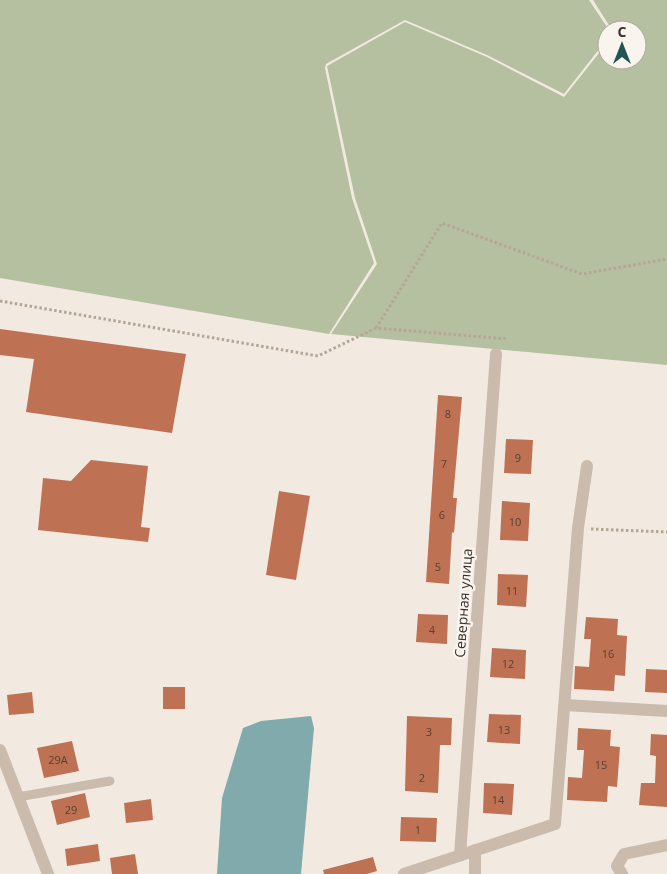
<svg xmlns="http://www.w3.org/2000/svg" width="667" height="874" viewBox="0 0 667 874" font-family="'Open Sans',sans-serif">
  <style>
    .green { fill: #b5c0a1 }
    .water { fill: #81aaad }
    .building { fill: #be7153 }
    .lines { fill: none; stroke-linecap: round; stroke-linejoin: round }
    .path { stroke: #b5a597; stroke-width: 3; stroke-dasharray: 2.5 2.5; stroke-linecap: butt }
    .service { stroke: #cabbad; stroke-width: 9 }
    .minor { stroke: #cabbad; stroke-width: 12 }
    .labels { text-anchor: middle; dominant-baseline: central; stroke-width: 5; stroke-linejoin: round; paint-order: stroke }
    .number-label { font-size: 11px; fill: #5a4035 }
    .street-label { font-size: 14px; fill: #38302b; stroke: #f9f4ed }
  </style>
  <rect width="100%" height="100%" fill="#f2eae1"/>
  <g class="green">
    <polygon points="0,0 589,0 609,30 607,30 607,39 564,94 487,55 405,20 326,64 325,68 352,198 374,263 329,334 0,278"/>
    <polygon points="593,0 667,0 667,365 331,334 377,264 355,198 327,66 405,22 487,57 564,97 607,43 607,60 637,60 637,30 612,30"/>
  </g>
  <polygon class="water" points="311,716 314,728 301,874 217,874 222,798 243,728 261,721"/>
  <g class="building">
    <polygon points="0,329 186,354 172,433 26,412 34,359 0,355"/>
    <polygon points="438,395 462,397 453,498 457,498 454,533 452,532 449,584 426,582"/>
    <polygon points="506,439 533,440 531,474 504,473"/>
    <polygon points="91,460 148,466 141,527 150,528 148,542 38,530 43,478 71,481"/>
    <polygon points="279,491 310,496 296,580 266,575"/>
    <polygon points="502,501 530,503 528,541 500,540"/>
    <polygon points="498,574 528,575 526,607 497,605"/>
    <polygon points="418,614 448,615 447,644 416,642"/>
    <polygon points="586,617 618,619 617,635 627,636 625,676 615,675 614,691 574,689 575,666 589,667 591,639 584,639"/>
    <polygon points="492,648 526,650 525,679 490,677"/>
    <polygon points="646,669 667,670 667,693 645,692"/>
    <rect x="163" y="687" width="22" height="22"/>
    <polygon points="32,692 34,713 9,715 7,695"/>
    <polygon points="489,714 521,715 520,744 487,742"/>
    <polygon points="407,716 452,718 451,745 440,745 438,793 405,791"/>
    <polygon points="578,728 611,730 610,746 620,747 617,787 608,786 607,802 567,800 568,777 582,778 584,750 577,750"/>
    <polygon points="651,734 667,735 667,807 639,805 641,783 655,783 656,756 650,755"/>
    <polygon points="72,741 79,771 44,778 37,748"/>
    <polygon points="484,783 514,784 512,815 483,813"/>
    <polygon points="85,793 90,817 57,825 51,801"/>
    <polygon points="151,799 153,820 126,823 124,803"/>
    <polygon points="401,817 437,818 436,842 400,841"/>
    <polygon points="98,844 100,861 67,866 65,849"/>
    <polygon points="135,854 138,874 112,874 110,858"/>
    <polygon points="373,857 377,871 367,874 324,874 323,870"/>
  </g>
  <g class="lines">
    <g class="path">
      <polyline points="0,301 318,356 376,328 508,339"/>
      <polyline points="376,328 442,223 582,274 667,259"/>
      <polyline points="591,529 667,532"/>
    </g>
    <polyline class="service" points="18,797 110,781"/>
    <g class="minor">
      <polyline points="565,705 667,711"/>
      <polyline points="0,750 48,874"/>
      <polyline points="475,850 475,874"/>
      <polyline points="460,855 496,354"/>
      <polyline points="404,874 555,824 578,528 587,466"/>
      <polyline points="622,874 617,866 624,854 667,845"/>
    </g>
  </g>
  <g class="labels">
    <g class="number-label">
      <text x="448" y="413">8</text>
      <text x="518" y="457">9</text>
      <text x="444" y="463">7</text>
      <text x="442" y="514">6</text>
      <text x="515" y="521">10</text>
      <text x="438" y="566">5</text>
      <text x="512" y="590">11</text>
      <text x="432" y="629">4</text>
      <text x="608" y="653">16</text>
      <text x="508" y="663">12</text>
      <text x="504" y="729">13</text>
      <text x="429" y="731">3</text>
      <text x="58" y="759">29А</text>
      <text x="601" y="764">15</text>
      <text x="422" y="777">2</text>
      <text x="498" y="799">14</text>
      <text x="71" y="809">29</text>
      <text x="418" y="829">1</text>
    </g>
    <g class="street-label">
      <text transform="translate(463 603) rotate(-86)">Северная улица</text>
    </g>
  </g>
  <g transform="translate(622 45)"><circle r="24" fill="#f9f4ed" stroke="#aca69f"/>
  <path d="M0-4L9 19L0 12L-9 19Z" fill="#235257"/>
  <text y="-8" font-size="14" font-weight="bold" text-anchor="middle" fill="#38302b">С</text>
  </g>
</svg>
